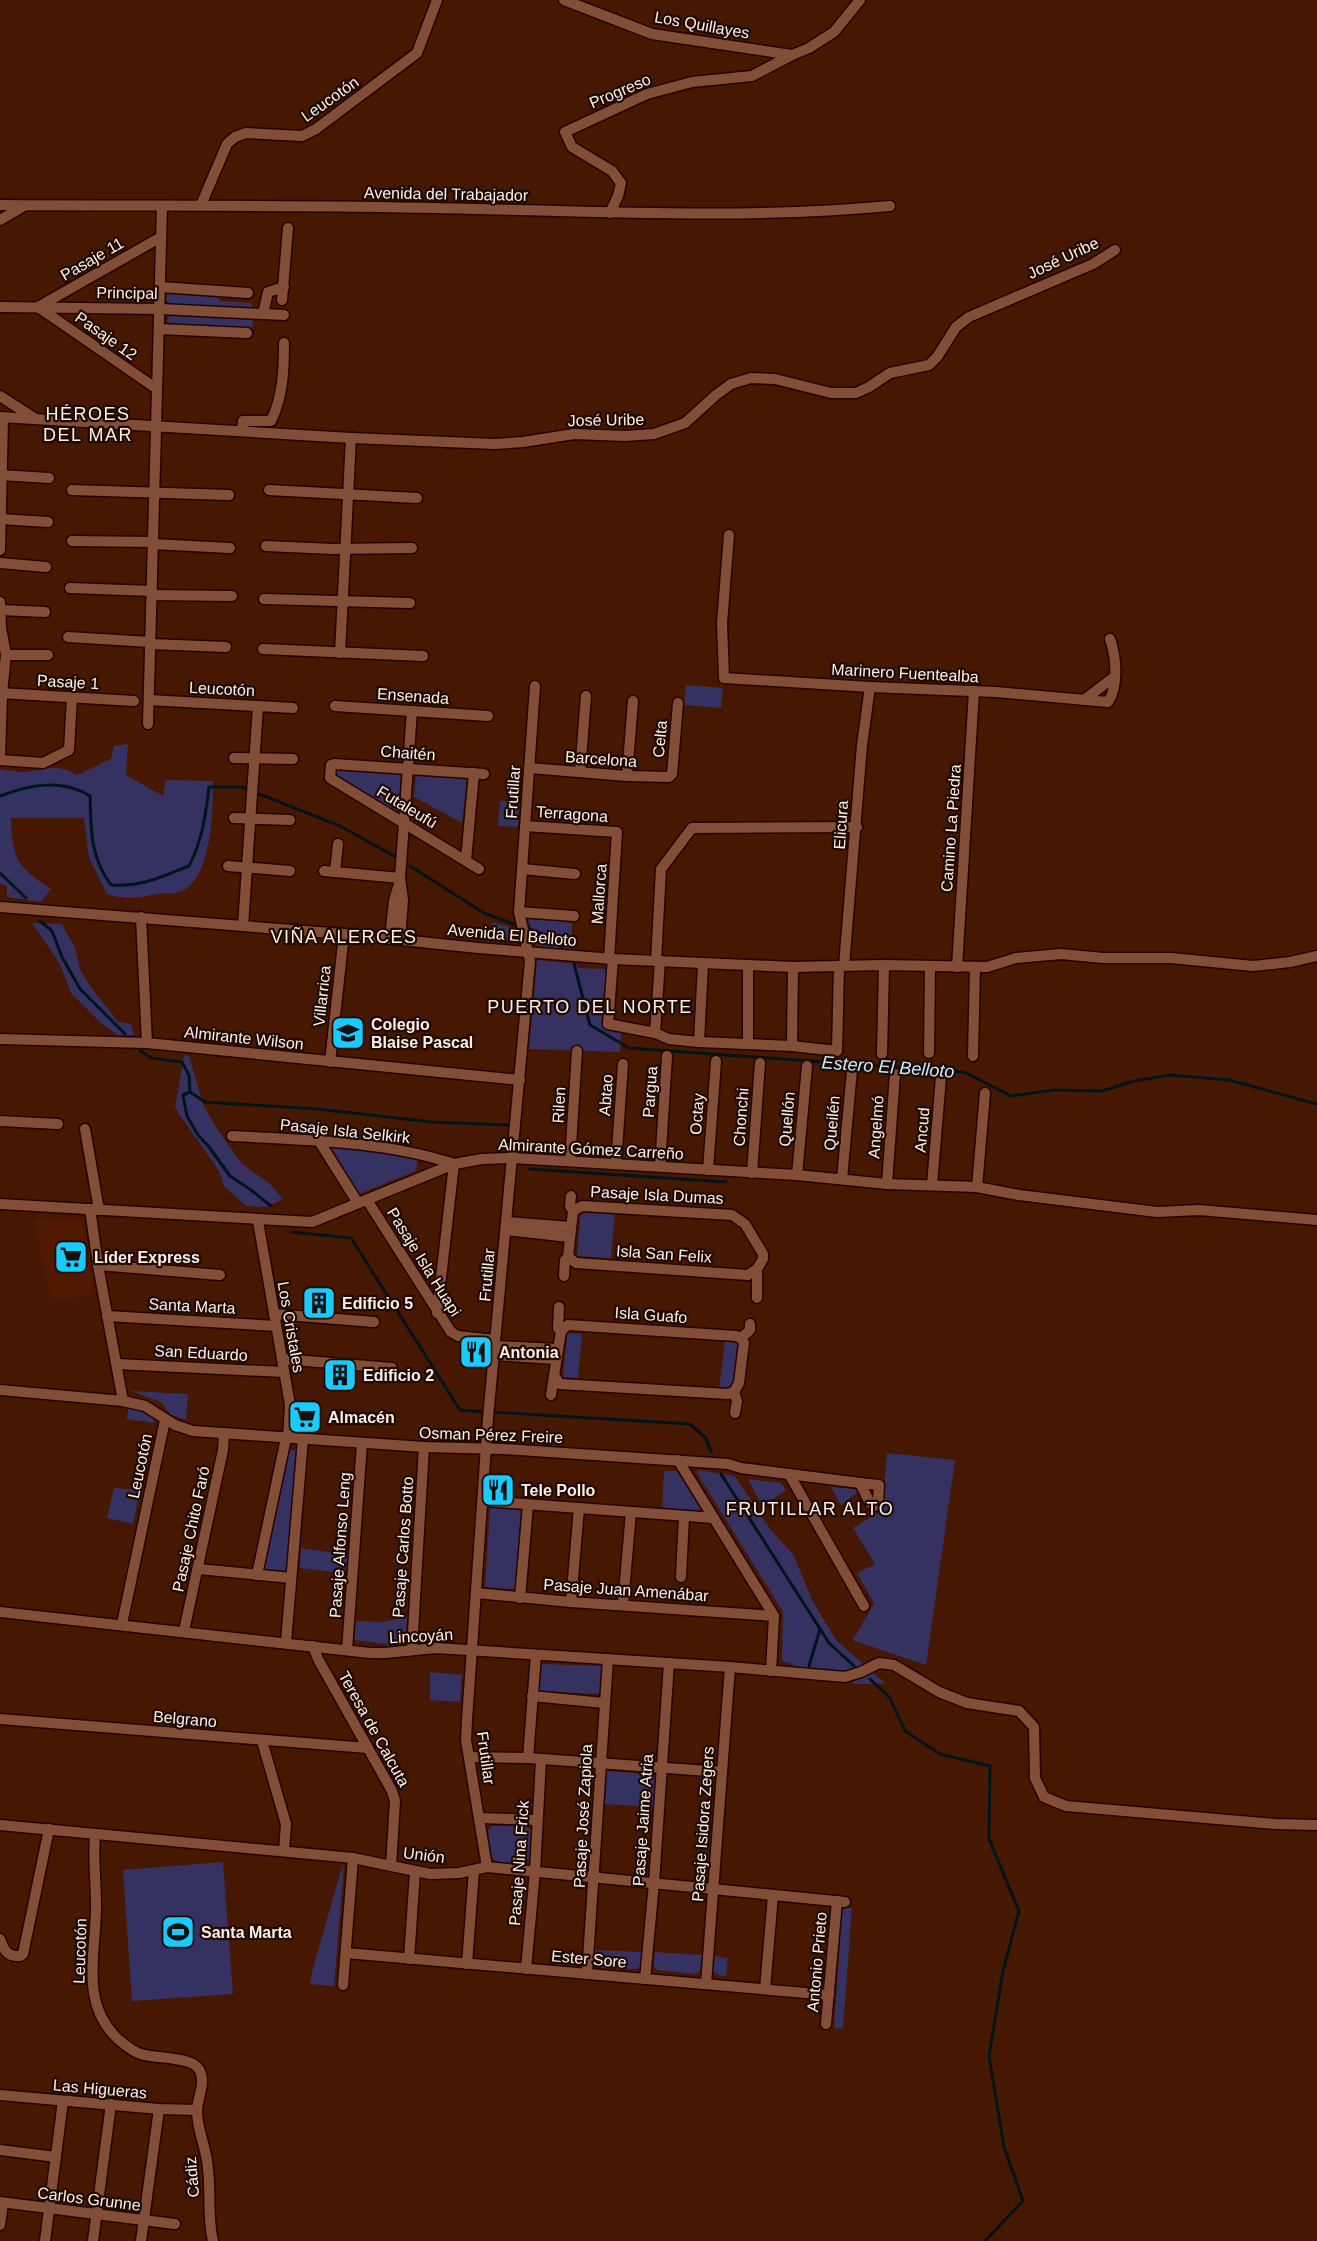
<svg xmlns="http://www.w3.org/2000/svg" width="1317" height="2241" viewBox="0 0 1317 2241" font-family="Helvetica,sans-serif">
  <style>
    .built { fill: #4f1a00 }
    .green { fill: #353161 }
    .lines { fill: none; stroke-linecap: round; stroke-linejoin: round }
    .stream { stroke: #00141c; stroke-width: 3 }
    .minor-casing { stroke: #250400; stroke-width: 13 }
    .minor { stroke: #824e37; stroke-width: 10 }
    .labels { text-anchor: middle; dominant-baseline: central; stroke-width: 4.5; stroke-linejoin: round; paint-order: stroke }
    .street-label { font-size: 16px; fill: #fcefe9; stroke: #1f0a03 }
    .poi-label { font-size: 16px; font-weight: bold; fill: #fcefe9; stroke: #1f0a03; text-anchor: start }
    .neighbourhood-label { font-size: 18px; letter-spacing: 1.5px; fill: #fcefe9; stroke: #1f0a03 }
    .water-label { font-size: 18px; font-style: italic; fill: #c5ecfc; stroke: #1f0a03 }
  </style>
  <rect width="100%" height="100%" fill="#461801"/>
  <polygon class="built" points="34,1218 81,1221 94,1297 51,1299"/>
  <g class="green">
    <polygon points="168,293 219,296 219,301 252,303 252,309 171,304 166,300"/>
    <polygon points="169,315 253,320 252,330 170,326 167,324"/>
    <polygon points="686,685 723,688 721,708 684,705"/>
    <path d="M128 744 126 775 163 796 166 780 213 781C213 809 212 875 184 890 175 895 167 892 157 894 136 898 127 900 107 894L89 858 84 818H11C12 858 17 867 51 889L41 902 7 897V886L0 884V769C8 770 17 772 25 772 50 770 52 762 77 775L111 759 114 746Z"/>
    <polygon points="337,768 401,773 398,812 335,775 334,770"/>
    <polygon points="416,774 467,779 462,823 414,797"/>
    <polygon points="500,801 520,802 518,827 498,826"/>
    <polygon points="527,917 572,923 572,935 569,950 537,946"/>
    <polygon points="492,922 516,929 517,933 508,941 490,939"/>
    <polygon points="32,923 62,924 75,948 80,969 90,986 118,1022 131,1024 134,1035 118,1035 101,1023 71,993 60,964"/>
    <polygon points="537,960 577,964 578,968 605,969 607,972 604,1028 621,1030 620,1052 529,1049"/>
    <polygon points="184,1055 189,1056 203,1104 217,1129 242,1164 270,1184 283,1199 267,1207 246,1206 224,1186 219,1171 175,1108"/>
    <polygon points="331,1147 418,1158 416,1171 359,1194"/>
    <polygon points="581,1210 615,1211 611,1258 577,1256"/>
    <polygon points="569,1333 582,1334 578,1378 563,1377 567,1335"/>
    <polygon points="725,1340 736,1341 739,1344 733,1388 719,1390"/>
    <polygon points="131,1391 188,1394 186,1420 170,1414 161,1402"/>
    <polygon points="128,1408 142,1411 154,1419 154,1423 127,1419"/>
    <polygon points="297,1449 288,1571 263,1569 288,1451"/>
    <polygon points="887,1453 955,1460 926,1665 852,1640 856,1635 874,1603 857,1573 875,1564 853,1528 882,1510"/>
    <polygon points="698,1470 735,1476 770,1529 793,1554 813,1602 837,1641 886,1684 853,1684 843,1671 798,1670 792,1664 782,1661 783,1612 697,1473"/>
    <polygon points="664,1471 678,1471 701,1510 662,1508"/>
    <polygon points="748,1479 781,1483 786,1490 762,1506"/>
    <polygon points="831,1487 855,1489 857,1493 841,1505"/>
    <polygon points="114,1488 140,1490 133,1524 107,1518"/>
    <polygon points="490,1506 521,1508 515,1589 485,1587"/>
    <polygon points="301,1548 349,1555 347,1574 300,1568"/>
    <polygon points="407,1617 406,1640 385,1644 354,1640 356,1621 382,1622"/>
    <polygon points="541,1664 602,1666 600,1694 539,1691"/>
    <polygon points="430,1672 462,1675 460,1702 430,1700"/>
    <polygon points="607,1771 656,1775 654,1807 605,1804"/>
    <polygon points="492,1826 526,1826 532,1832 531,1857 523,1864 498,1863 491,1856 488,1830"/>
    <polygon points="223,1862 233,1994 132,2001 123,1870"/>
    <polygon points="344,1865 334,1986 310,1984 313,1968 342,1867"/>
    <polygon points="845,1908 852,1908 843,2029 834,2028 842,1911"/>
    <polygon points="594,1950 643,1952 641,1966 636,1969 599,1968 594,1962"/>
    <polygon points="655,1952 702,1955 700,1971 695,1974 657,1970 654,1967"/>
    <polygon points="715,1956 728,1958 726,1976 718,1975 713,1971"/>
  </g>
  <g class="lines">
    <g class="stream">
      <path d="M0 796C29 785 62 778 90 796 91 829 90 857 111 885 142 887 161 877 189 866 202 841 206 814 209 787H242L340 826 394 856"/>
      <polyline points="410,866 484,913 519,926"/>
      <polyline points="0,873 26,898"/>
      <polyline points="40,921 52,931 62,957 80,989 125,1034"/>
      <polyline points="525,927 554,939 562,948"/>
      <polyline points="574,964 590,1025 629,1048 964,1072 1011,1096 1054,1090 1102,1091 1134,1081 1170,1075 1229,1080 1317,1104"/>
      <polyline points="140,1051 152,1058 182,1062 189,1075 190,1092 183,1095 187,1116 198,1135 209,1147 230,1176 251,1190 271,1206"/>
      <polyline points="190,1092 205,1102 318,1109 431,1122 508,1125"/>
      <polyline points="530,1169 726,1182"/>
      <polyline points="292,1232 351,1238 460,1410 485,1412"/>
      <polyline points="491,1412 690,1424 706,1438 711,1452"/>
      <polyline points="721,1474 829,1643 854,1666"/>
      <polyline points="809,1666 820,1629"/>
      <polyline points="870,1679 890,1698 905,1731 940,1754 990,1766 989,1839 1019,1911 1003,1971 989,2056 1004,2147 1023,2201 985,2241"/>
    </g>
    <defs>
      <g id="minor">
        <polyline points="564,0 652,34 792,55 809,48 834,32 860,0"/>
        <path d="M0 205C145 206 291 205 436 208 587 211 739 220 890 206"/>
        <polyline points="201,205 227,144 235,137 246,133 302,136 316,129 417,53 437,0"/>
        <polyline points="610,213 618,196 621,183 612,171 572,147 565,132 647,94 692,82 752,76 792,55"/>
        <polyline points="0,220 24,206"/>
        <polyline points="160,287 248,293"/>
        <polyline points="282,300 288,228"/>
        <polyline points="0,307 160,309 284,315"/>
        <polyline points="263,314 268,292 284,287"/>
        <polyline points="159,329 247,333"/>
        <polyline points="157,389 38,307 161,237"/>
        <polyline points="0,396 34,418"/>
        <polyline points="0,417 351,438 495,444 523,442 574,434 625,436 654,434 685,423 716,395 731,384 751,378 775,379 831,393 856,393 869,387 890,373 929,365 937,357 956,327 969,317 1093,264 1115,250"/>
        <path d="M242 430 243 421H271C283 397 284 369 284 343"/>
        <polyline points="0,475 49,478"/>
        <polyline points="72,490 229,495"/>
        <polyline points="269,490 417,498"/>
        <polyline points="0,519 48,522"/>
        <path d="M729 535 722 623 724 678 870 687 996 692 1108 702C1119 686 1116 656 1110 639"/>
        <polyline points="72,541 153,542"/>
        <polyline points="153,544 230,548"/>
        <polyline points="266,546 333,549 412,548"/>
        <polyline points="0,550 3,418"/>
        <polyline points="0,563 46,567"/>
        <polyline points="70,588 152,591"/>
        <polyline points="152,595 232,596"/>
        <polyline points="264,599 410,603"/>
        <polyline points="0,602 1,628 6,655 2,693 0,757"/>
        <polyline points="0,610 45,612"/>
        <polyline points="68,637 150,642"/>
        <polyline points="150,644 226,647"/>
        <polyline points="263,649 423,656"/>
        <polyline points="340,653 351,438"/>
        <polyline points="6,655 48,655"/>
        <polyline points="0,693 134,701"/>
        <polyline points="149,700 293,708"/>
        <polyline points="1084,700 1114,677"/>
        <polyline points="335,706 488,716"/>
        <polyline points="148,724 162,206"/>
        <polyline points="234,758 293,759"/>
        <polyline points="0,760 43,763 69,750 72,697"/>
        <polyline points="530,768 627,776 669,777 672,774 678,703"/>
        <polyline points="580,772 586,696"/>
        <polyline points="627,776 633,701"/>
        <polyline points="234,818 290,820"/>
        <polyline points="525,826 617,832 609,959"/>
        <polyline points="466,860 474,773"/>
        <polyline points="228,866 290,871"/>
        <polyline points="479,869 330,778 331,765 334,764 484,774"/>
        <polyline points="522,869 575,874"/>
        <polyline points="324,871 400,878"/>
        <polyline points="335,872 338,844"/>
        <polyline points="0,907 344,934 478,948 613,959 793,967 884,965 987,967 1016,958 1061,954 1103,958 1171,958 1253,966 1290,962 1317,956"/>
        <polyline points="519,912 574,916"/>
        <polyline points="141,917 147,1043"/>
        <polyline points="243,926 258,706"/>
        <polyline points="390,938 394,901 399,884"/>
        <polyline points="400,939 403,900 400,878 412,711"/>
        <polyline points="613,959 608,1024 655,1033 669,1039 699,1042 792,1046 837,1051 839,966"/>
        <polyline points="656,961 661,869 692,828 857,827"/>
        <polyline points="748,966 748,1044"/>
        <polyline points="844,966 862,745 870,687"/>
        <polyline points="957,967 974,691"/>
        <polyline points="655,1033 660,961"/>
        <polyline points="0,1039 147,1043 520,1080"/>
        <polyline points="699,1042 703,964"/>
        <polyline points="792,1046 793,967"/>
        <polyline points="929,1053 930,966"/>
        <polyline points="882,1054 884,965"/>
        <polyline points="973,1056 975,967"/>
        <polyline points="330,1062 344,934"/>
        <polyline points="0,1121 58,1124"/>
        <polyline points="85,1129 99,1210"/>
        <path d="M232 1136C305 1140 385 1141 454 1164L437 1313"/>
        <polyline points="319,1141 358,1203"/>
        <polyline points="570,1161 577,1051"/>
        <polyline points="616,1164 623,1064"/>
        <polyline points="660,1166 667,1056"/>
        <polyline points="708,1170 716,1061"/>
        <polyline points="752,1173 760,1063"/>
        <polyline points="797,1175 807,1066"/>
        <polyline points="842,1179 852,1070"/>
        <polyline points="887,1184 895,1074"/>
        <polyline points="932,1185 941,1077"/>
        <polyline points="977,1187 985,1093"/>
        <polyline points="367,1200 451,1332 458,1336 495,1340"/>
        <polyline points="0,1204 312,1222 454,1164 482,1159 513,1158 797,1175 887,1184 977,1187 1019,1195 1157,1212 1199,1210 1317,1220"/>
        <polyline points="90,1209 98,1265 123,1401"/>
        <polyline points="573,1211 582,1206 732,1215 745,1224 763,1254 763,1259 757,1269 757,1298"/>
        <polyline points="258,1221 290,1405 288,1438"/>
        <polyline points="507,1222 570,1227"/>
        <polyline points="506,1230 569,1237"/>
        <polyline points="568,1257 576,1263 748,1275 757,1269"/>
        <polyline points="98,1265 220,1275"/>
        <polyline points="564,1276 565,1260 568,1257 573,1211 570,1206 571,1196"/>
        <polyline points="274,1314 374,1322"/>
        <polyline points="107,1316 276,1326"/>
        <polyline points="561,1331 568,1325 736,1336 741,1338"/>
        <polyline points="495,1346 557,1349"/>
        <polyline points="494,1355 556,1359"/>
        <polyline points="282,1359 392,1368"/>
        <polyline points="117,1364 284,1372"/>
        <polyline points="555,1377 560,1384 728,1394 734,1392"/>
        <polyline points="0,1390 123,1401 145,1406 175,1425 193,1431 424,1447 503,1449 728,1464 741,1468 860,1483 879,1485 878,1503 875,1506 870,1503 860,1483"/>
        <polyline points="551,1395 561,1331 558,1328 559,1307"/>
        <polyline points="735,1413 737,1401 734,1392 739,1383 744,1343 741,1338 750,1330 750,1324"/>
        <polyline points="678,1460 774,1616 771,1671"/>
        <polyline points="789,1474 864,1606"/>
        <polyline points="483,1501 714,1518"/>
        <polyline points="199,1569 291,1578"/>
        <polyline points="257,1575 286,1438"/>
        <polyline points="681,1577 684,1516"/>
        <polyline points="476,1593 571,1602 774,1616"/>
        <polyline points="520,1598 528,1505"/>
        <polyline points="571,1602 579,1508"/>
        <polyline points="623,1604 631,1512"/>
        <polyline points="0,1612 370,1653 385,1653 436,1648 730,1667 845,1677 861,1672 879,1663 894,1665 939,1692 967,1703 1019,1711 1034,1727 1035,1778 1044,1797 1066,1806 1275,1824 1317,1825"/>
        <polyline points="122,1624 165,1420"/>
        <polyline points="184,1631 223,1450 224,1433"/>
        <polyline points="286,1642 303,1439"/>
        <polyline points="313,1646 318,1659 392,1791 395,1801 391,1866"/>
        <polyline points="412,1649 424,1447"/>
        <polyline points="347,1650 362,1443"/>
        <polyline points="532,1696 604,1703"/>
        <polyline points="0,1719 368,1748"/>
        <polyline points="262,1741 286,1824 284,1851"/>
        <polyline points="469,1757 528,1758 722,1772"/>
        <polyline points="528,1758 536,1655"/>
        <polyline points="480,1818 537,1820"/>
        <polyline points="0,1825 353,1858 430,1874 459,1873 487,1867 845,1902"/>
        <path d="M95 1834C93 1858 96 1882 96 1907 96 1953 79 2004 119 2040 125 2045 133 2052 141 2054 156 2059 194 2056 200 2071 206 2084 197 2098 197 2111 197 2131 207 2149 208 2169 211 2193 207 2217 213 2241"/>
        <polyline points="487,1867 466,1740 467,1720 488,1418 530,961 519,912 535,686"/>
        <path d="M0 1939C4 1950 7 1957 20 1956L23 1954 49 1829"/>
        <polyline points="346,1953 829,1995"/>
        <polyline points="409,1959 415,1872"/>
        <polyline points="467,1964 474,1870"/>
        <polyline points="526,1969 535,1871 541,1760"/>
        <polyline points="587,1974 608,1659"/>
        <polyline points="645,1979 654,1883 669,1663"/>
        <polyline points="706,1984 730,1667"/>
        <polyline points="343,1985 353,1858"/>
        <polyline points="765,1989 773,1895"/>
        <polyline points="826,2024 837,1901"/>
        <polyline points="0,2095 159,2109 197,2110"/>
        <polyline points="0,2150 56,2157"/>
        <polyline points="0,2202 175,2224"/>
        <polyline points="0,2225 3,2203"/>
        <polyline points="45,2241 63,2101"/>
        <polyline points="93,2241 111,2104"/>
        <polyline points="141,2241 159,2109"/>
      </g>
    </defs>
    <use href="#minor" class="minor-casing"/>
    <use href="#minor" class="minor"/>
  </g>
  <defs>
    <symbol id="school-square" viewBox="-11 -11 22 22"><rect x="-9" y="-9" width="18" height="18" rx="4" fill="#19cafc" stroke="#1f0a03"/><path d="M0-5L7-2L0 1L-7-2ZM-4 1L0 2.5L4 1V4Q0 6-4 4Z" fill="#111"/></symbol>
    <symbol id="supermarket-square" viewBox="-11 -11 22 22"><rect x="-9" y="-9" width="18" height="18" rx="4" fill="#19cafc" stroke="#1f0a03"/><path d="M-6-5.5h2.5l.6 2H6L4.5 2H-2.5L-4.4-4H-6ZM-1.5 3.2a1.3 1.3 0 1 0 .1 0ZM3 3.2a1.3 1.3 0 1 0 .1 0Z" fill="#111"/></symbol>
    <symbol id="building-square" viewBox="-11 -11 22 22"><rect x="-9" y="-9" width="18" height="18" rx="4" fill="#19cafc" stroke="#1f0a03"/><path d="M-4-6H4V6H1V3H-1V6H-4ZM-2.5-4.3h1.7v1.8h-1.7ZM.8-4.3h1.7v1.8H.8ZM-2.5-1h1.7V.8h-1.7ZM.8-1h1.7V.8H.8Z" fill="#111"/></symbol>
    <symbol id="restaurant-square" viewBox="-11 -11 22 22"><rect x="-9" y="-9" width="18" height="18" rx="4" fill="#19cafc" stroke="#1f0a03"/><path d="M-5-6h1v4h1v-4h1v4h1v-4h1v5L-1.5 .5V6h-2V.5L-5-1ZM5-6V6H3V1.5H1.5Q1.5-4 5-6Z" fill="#111"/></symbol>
    <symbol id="stadium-square" viewBox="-11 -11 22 22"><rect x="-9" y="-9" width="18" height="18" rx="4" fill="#19cafc" stroke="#1f0a03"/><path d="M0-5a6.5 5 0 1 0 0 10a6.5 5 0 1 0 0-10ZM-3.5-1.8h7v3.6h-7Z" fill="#111"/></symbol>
  </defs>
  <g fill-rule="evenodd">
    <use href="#school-square" x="329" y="1014" width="38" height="38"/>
    <use href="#supermarket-square" x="52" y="1238" width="38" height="38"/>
    <use href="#building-square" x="300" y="1284" width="38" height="38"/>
    <use href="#restaurant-square" x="457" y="1333" width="38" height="38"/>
    <use href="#building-square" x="321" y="1356" width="38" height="38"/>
    <use href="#supermarket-square" x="286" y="1398" width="38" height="38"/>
    <use href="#restaurant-square" x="479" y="1471" width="38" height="38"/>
    <use href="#stadium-square" x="159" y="1913" width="38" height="38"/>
  </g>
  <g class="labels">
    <g class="street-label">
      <text transform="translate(702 25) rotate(10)">Los Quillayes</text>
      <text transform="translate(620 91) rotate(-23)">Progreso</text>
      <text transform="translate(330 99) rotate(-35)">Leucotón</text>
      <text transform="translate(446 194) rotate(1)">Avenida del Trabajador</text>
      <text transform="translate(1063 258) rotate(-25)">José Uribe</text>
      <text transform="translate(92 259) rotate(-30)">Pasaje 11</text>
      <text transform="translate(127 293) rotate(1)">Principal</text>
      <text transform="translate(106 336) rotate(35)">Pasaje 12</text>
      <text transform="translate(606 420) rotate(-1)">José Uribe</text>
      <text transform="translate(905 673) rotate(3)">Marinero Fuentealba</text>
      <text transform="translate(68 682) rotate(3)">Pasaje 1</text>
      <text transform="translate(222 689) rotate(3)">Leucotón</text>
      <text transform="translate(413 696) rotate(4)">Ensenada</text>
      <text transform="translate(660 739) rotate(-85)">Celta</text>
      <text transform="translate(408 753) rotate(4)">Chaitén</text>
      <text transform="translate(601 759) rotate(4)">Barcelona</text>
      <text transform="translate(513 792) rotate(-86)">Frutillar</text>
      <text transform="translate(407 807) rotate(31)">Futaleufú</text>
      <text transform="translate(572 814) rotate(4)">Terragona</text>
      <text transform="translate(841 825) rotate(-86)">Elicura</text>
      <text transform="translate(951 828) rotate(-86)">Camino La Piedra</text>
      <text transform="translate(599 894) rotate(-86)">Mallorca</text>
      <text transform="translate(512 935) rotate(5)">Avenida El Belloto</text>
      <text transform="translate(322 996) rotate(-84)">Villarrica</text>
      <text transform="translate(244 1038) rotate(6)">Almirante Wilson</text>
      <text transform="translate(650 1092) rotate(-86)">Pargua</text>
      <text transform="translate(606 1095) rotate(-86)">Abtao</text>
      <text transform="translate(559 1105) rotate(-87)">Rilen</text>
      <text transform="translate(697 1114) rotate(-86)">Octay</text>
      <text transform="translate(741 1117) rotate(-86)">Chonchi</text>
      <text transform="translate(787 1119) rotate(-85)">Quellón</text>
      <text transform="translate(832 1123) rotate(-85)">Queilén</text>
      <text transform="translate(876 1127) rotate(-86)">Angelmó</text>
      <text transform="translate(922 1130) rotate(-85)">Ancud</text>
      <text transform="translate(345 1131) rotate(6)">Pasaje Isla Selkirk</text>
      <text transform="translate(591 1149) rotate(3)">Almirante Gómez Carreño</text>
      <text transform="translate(657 1195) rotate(3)">Pasaje Isla Dumas</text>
      <text transform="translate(664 1254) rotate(4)">Isla San Felix</text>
      <text transform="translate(424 1262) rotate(58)">Pasaje Isla Huapi</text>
      <text transform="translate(487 1275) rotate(-85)">Frutillar</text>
      <text transform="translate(192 1306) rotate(3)">Santa Marta</text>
      <text transform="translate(651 1315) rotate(4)">Isla Guafo</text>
      <text transform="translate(291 1327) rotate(80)">Los Cristales</text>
      <text transform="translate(201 1353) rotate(3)">San Eduardo</text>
      <text transform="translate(491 1435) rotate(2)">Osman Pérez Freire</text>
      <text transform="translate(140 1466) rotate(-78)">Leucotón</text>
      <text transform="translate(191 1529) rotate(-78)">Pasaje Chito Faró</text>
      <text transform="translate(340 1545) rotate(-86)">Pasaje Alfonso Leng</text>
      <text transform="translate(403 1547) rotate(-86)">Pasaje Carlos Botto</text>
      <text transform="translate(626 1590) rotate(4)">Pasaje Juan Amenábar</text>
      <text transform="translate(421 1636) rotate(-3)">Lincoyán</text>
      <text transform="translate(185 1719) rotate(5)">Belgrano</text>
      <text transform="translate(374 1729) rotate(61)">Teresa de Calcuta</text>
      <text transform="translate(486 1758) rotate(82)">Frutillar</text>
      <text transform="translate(583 1816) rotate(-87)">Pasaje José Zapiola</text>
      <text transform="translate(643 1820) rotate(-86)">Pasaje Jaime Atria</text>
      <text transform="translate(703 1824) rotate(-86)">Pasaje Isidora Zegers</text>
      <text transform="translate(424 1855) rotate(7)">Unión</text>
      <text transform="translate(519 1863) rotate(-86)">Pasaje Nina Frick</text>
      <text transform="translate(80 1951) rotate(-88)">Leucotón</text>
      <text transform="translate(589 1959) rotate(5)">Ester Sore</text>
      <text transform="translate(817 1962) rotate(-85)">Antonio Prieto</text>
      <text transform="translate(100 2089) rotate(5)">Las Higueras</text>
      <text transform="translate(192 2177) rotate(-95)">Cádiz</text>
      <text transform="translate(89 2199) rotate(7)">Carlos Grunne</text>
    </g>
    <g class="poi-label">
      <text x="371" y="1024">Colegio<tspan x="371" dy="18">Blaise Pascal</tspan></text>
      <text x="94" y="1257">Líder Express</text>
      <text x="342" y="1303">Edificio 5</text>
      <text x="499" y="1352">Antonia</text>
      <text x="363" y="1375">Edificio 2</text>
      <text x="328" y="1417">Almacén</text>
      <text x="521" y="1490">Tele Pollo</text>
      <text x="201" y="1932">Santa Marta</text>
    </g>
    <g class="neighbourhood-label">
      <text x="88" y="414">HÉROES<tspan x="88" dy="21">DEL MAR</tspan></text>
      <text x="344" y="937">VIÑA ALERCES</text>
      <text x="590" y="1007">PUERTO DEL NORTE</text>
      <text x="810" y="1509">FRUTILLAR ALTO</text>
    </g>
    <g class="water-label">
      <text transform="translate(888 1067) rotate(4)">Estero El Belloto</text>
    </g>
  </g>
</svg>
